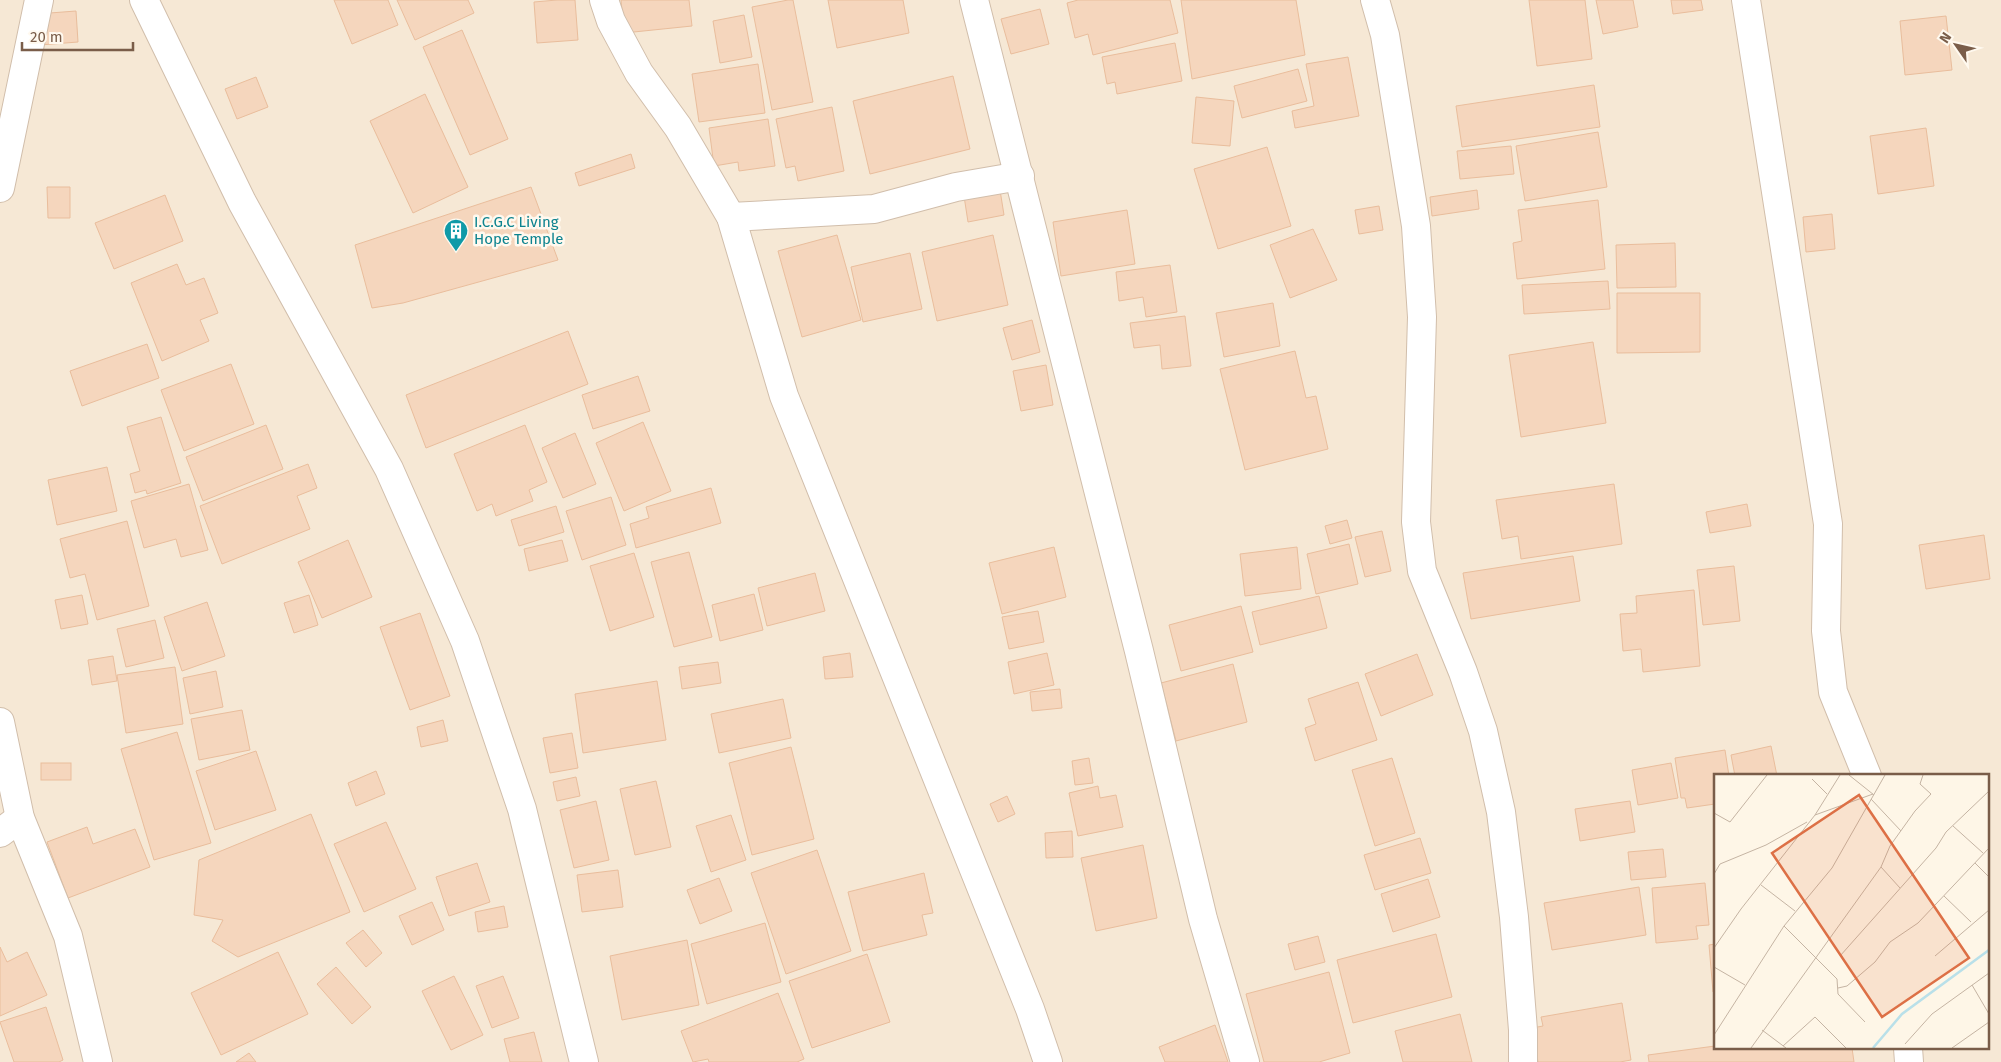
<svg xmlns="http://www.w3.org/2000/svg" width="2001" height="1062" viewBox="0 0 2001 1062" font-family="'Fira Sans',sans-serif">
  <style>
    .residential { fill: #f6e8d5; fill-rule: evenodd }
    .building { fill: #f5d6bd; stroke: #e9bd9c }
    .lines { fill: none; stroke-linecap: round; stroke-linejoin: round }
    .minor-casing { stroke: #d1beab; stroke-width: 30 }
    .minor { stroke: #fff; stroke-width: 28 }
    .labels { text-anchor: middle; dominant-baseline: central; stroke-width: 5; stroke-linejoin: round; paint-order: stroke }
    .culture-label { font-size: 15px; fill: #0d838f; stroke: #fff9ef; text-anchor: start }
    .inset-river { fill: none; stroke: #b9e0e9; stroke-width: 2.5 }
    .inset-road { fill: none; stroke: #c5b4a3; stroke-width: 1 }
    .view { fill: #dd7046; fill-opacity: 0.15; stroke: #dd7046; stroke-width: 2.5 }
    .inset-edge { fill: none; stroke: #7a5d49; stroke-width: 2.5 }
  </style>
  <rect width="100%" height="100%" fill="#fef6e7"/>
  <path class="residential" d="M0 0H2001V1062H0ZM1715 776H1987V1048H1715Z"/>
  <g class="building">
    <polygon points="334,0 388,0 398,25 352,44"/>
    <polygon points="397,0 468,0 474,13 415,40"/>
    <polygon points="557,0 575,0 578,40 537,43 534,2"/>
    <polygon points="621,0 689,0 692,26 624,33"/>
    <polygon points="788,0 793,0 813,102 772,110 752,7"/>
    <polygon points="828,0 903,0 909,33 837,48"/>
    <polygon points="1078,0 1170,0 1178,33 1093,55 1088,34 1075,38 1067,3"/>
    <polygon points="1181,0 1296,0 1305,55 1192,79"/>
    <polygon points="1529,0 1585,0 1592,59 1537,66"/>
    <polygon points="1596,0 1633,0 1638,27 1603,34"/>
    <polygon points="1671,0 1701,0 1703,10 1673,14"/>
    <polygon points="1040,9 1049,44 1011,54 1001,19"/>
    <polygon points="76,11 78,42 40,45 37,14"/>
    <polygon points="744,15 752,57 720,63 713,21"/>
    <polygon points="1946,16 1952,70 1905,75 1900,21"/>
    <polygon points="462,30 508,139 470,155 423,47"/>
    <polygon points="1175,43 1182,81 1117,94 1115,82 1107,84 1102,57"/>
    <polygon points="1348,57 1359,116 1295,128 1292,111 1314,106 1306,64"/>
    <polygon points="758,64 765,113 699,122 692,74"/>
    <polygon points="1298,69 1307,101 1242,118 1234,86"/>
    <polygon points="953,76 970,149 870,174 853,101"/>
    <polygon points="256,77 268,107 237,119 225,89"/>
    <polygon points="1594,85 1600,127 1462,147 1456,106"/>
    <polygon points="425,94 468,187 413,213 370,121"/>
    <polygon points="1196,97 1234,101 1230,146 1192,143"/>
    <polygon points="832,107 844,171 798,181 795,166 786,168 776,119"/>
    <polygon points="768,119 775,166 739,171 738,162 714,166 709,128"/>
    <polygon points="1926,128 1934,186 1878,194 1870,136"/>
    <polygon points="1598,132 1607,187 1525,201 1516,146"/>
    <polygon points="1511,146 1514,174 1460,179 1457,151"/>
    <polygon points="1267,147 1291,226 1218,249 1194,169"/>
    <polygon points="631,154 635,168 579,186 575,173"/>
    <polygon points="47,187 70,187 70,218 48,218"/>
    <polygon points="531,187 558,260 403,303 372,308 355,245"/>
    <polygon points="1000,190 1004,215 968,222 964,196"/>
    <polygon points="1477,190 1479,209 1432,216 1430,197"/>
    <polygon points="165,195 183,241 114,269 95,223"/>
    <polygon points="1598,200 1605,269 1517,279 1513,243 1522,241 1518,210"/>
    <polygon points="1379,206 1383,230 1359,234 1355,210"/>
    <polygon points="1127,210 1135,264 1061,276 1053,222"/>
    <polygon points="1832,214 1835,249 1806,252 1803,217"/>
    <polygon points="1313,229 1337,280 1290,298 1270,245"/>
    <polygon points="837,235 861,320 802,337 778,251"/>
    <polygon points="993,235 1008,305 937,321 922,252"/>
    <polygon points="1675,243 1676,287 1617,288 1616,245"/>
    <polygon points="910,253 922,309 863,322 851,267"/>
    <polygon points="177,264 186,285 204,278 218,313 200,320 209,341 162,361 131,283"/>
    <polygon points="1170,265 1177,312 1146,317 1143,297 1119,301 1116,272"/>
    <polygon points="1608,281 1610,309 1524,314 1522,285"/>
    <polygon points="1617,293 1700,293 1700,352 1617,353"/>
    <polygon points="1273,303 1280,346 1224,357 1216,313"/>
    <polygon points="1185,316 1191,366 1162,369 1160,345 1134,348 1130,323"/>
    <polygon points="1032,320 1040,352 1012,360 1003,328"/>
    <polygon points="568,331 588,384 426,448 406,395"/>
    <polygon points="1593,342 1606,423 1521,437 1509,355"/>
    <polygon points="147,344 159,378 82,406 70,371"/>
    <polygon points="1295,351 1306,398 1316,396 1328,449 1245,470 1220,369"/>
    <polygon points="231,364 254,424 184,451 161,390"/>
    <polygon points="1046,365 1053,405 1021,411 1013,371"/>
    <polygon points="638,376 650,411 593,429 582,395"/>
    <polygon points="161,417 181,483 147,494 146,490 135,493 130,474 140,471 127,427"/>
    <polygon points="643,422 671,491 624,511 596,443"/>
    <polygon points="266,425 283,469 203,501 186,457"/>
    <polygon points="525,425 547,482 529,490 533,501 496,516 492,504 477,511 454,454"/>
    <polygon points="575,433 596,484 563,498 542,448"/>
    <polygon points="308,464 317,488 297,496 310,529 222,564 200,506"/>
    <polygon points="107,467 117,511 57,525 48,480"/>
    <polygon points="189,484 208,550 181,557 176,539 144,548 131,501"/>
    <polygon points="1614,484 1622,544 1521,559 1518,536 1502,539 1496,500"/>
    <polygon points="711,488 721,523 636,548 630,524 649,518 646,507"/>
    <polygon points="611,497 626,545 582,560 566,511"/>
    <polygon points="1747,504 1751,526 1710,533 1706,512"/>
    <polygon points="556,506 564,532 519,546 511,520"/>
    <polygon points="1347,520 1352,538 1330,544 1325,526"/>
    <polygon points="127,521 149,606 97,620 85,574 70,578 60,539"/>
    <polygon points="1382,531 1391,571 1365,577 1355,537"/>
    <polygon points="1984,535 1990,579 1926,589 1919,545"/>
    <polygon points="348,540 372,597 322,618 298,562"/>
    <polygon points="562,540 568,561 529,571 524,549"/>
    <polygon points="1349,544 1358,584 1316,594 1307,554"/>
    <polygon points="1054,547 1066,597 1002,614 989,563"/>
    <polygon points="1297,547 1301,589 1245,596 1240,554"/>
    <polygon points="689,552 712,637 674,647 651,562"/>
    <polygon points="634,553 654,617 610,631 590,566"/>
    <polygon points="1573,556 1580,601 1471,619 1463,573"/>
    <polygon points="1734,566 1740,621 1703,625 1697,570"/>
    <polygon points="815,573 825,611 767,626 758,588"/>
    <polygon points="1694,590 1700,666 1643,672 1641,649 1623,651 1620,614 1637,613 1636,596"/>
    <polygon points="754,594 763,630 720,641 712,605"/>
    <polygon points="82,595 88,624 61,629 55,600"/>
    <polygon points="309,595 318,625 294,633 284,603"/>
    <polygon points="1319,596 1327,628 1260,645 1252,612"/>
    <polygon points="207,602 225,656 182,671 164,617"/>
    <polygon points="1241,606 1253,652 1181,671 1169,625"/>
    <polygon points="1038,611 1044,642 1009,649 1002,617"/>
    <polygon points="420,613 450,696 410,710 380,627"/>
    <polygon points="155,620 164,658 126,667 117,629"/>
    <polygon points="850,653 853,677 825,679 823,657"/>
    <polygon points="1047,653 1054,685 1014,694 1008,662"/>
    <polygon points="1417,654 1433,695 1381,716 1365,674"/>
    <polygon points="113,656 117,681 92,685 88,660"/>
    <polygon points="718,662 721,683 682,689 679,667"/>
    <polygon points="1233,664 1247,722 1176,741 1161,683"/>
    <polygon points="175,667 183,724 126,733 117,675"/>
    <polygon points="216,671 223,707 190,714 183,678"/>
    <polygon points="657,681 666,740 583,753 575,694"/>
    <polygon points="1358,682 1377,740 1315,761 1305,728 1316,724 1308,699"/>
    <polygon points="1060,689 1062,708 1032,711 1030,692"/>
    <polygon points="783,699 791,738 719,753 711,714"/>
    <polygon points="242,710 250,750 199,760 191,719"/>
    <polygon points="443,720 448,741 421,747 417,727"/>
    <polygon points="177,732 211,843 154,860 121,749"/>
    <polygon points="572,733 578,768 550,773 543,738"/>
    <polygon points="1771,746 1777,776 1735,776 1731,755"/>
    <polygon points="791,747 814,839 752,855 729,763"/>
    <polygon points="1725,750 1729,776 1715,776 1715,804 1687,808 1685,798 1681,798 1675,758"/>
    <polygon points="256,751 276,810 215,830 196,771"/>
    <polygon points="1089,758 1093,783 1075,785 1072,761"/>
    <polygon points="1392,758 1415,833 1375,846 1352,770"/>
    <rect x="41" y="763" width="30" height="17"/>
    <polygon points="1671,763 1678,798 1638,805 1632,770"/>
    <polygon points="376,771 385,794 356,806 348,783"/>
    <polygon points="576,777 580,796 557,801 553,782"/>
    <polygon points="656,781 671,847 635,855 620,789"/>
    <polygon points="1098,786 1100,798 1116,795 1123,827 1078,836 1069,793"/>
    <polygon points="1007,796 1015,814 998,822 990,804"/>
    <polygon points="596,801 609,860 574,868 560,810"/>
    <polygon points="1630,801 1635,832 1580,841 1575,809"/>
    <polygon points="311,814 350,912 238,957 212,941 223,920 194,915 199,860"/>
    <polygon points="731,815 746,860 711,872 696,826"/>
    <polygon points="386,822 416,889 364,912 334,844"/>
    <polygon points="87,827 93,844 135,829 150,867 68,898 47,842"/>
    <polygon points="1072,831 1073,857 1046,858 1045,833"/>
    <polygon points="1420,838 1431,873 1375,890 1364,855"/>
    <polygon points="1143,845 1157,918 1096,931 1081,858"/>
    <polygon points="1663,849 1666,877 1631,880 1628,852"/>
    <polygon points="817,850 851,951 786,974 751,873"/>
    <polygon points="477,863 490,902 449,916 436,877"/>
    <polygon points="618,870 623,907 582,912 577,875"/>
    <polygon points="924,873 933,913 922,915 927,935 863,951 848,892"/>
    <polygon points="719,878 732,911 700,924 687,890"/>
    <polygon points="1428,879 1440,917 1393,932 1381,894"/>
    <polygon points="1705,883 1709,925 1696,926 1698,939 1656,943 1652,888"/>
    <polygon points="1639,887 1646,935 1552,950 1544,903"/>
    <polygon points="432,902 444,930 412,945 399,916"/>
    <polygon points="504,906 508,927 478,932 475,912"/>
    <polygon points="765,923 781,982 707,1004 691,944"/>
    <polygon points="363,930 382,953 366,967 346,943"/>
    <polygon points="1436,934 1452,997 1353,1023 1337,960"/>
    <polygon points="1318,936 1325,962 1295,970 1288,944"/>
    <polygon points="687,940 699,1005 622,1020 610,956"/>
    <polygon points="1715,944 1715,991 1713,992 1709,945"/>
    <polygon points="0,947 7,962 27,952 47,995 0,1016"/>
    <polygon points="278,952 308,1014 221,1055 191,993"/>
    <polygon points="867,954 890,1022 812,1048 789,981"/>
    <polygon points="336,967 371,1007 352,1024 317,984"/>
    <polygon points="1329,972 1350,1053 1319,1062 1264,1062 1246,994"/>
    <polygon points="454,976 483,1035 451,1050 422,991"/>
    <polygon points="503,976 519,1018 492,1028 476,986"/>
    <polygon points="778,993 804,1059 797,1062 709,1062 708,1059 693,1062 681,1031"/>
    <polygon points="1622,1003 1631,1060 1620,1062 1538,1062 1532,1028 1543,1026 1541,1017"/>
    <polygon points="46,1007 63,1060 59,1062 14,1062 0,1022"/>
    <polygon points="1460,1014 1472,1062 1403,1062 1395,1031"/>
    <polygon points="1215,1025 1228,1062 1165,1062 1159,1047"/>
    <polygon points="534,1032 542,1062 510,1062 504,1039"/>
    <polygon points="1715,1046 1715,1048 1852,1048 1854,1062 1649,1062 1648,1055"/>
    <polygon points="249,1053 256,1062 236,1062"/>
  </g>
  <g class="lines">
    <defs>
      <g id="minor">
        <polyline points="144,0 242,202 389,469 465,641 522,809 584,1062"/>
        <polyline points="604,0 611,21 639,73 678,127 731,217 784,396 1030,1009 1048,1062"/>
        <polyline points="974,0 1139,651 1203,919 1245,1062"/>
        <polyline points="1375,0 1385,35 1416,226 1422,317 1416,522 1422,571 1463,672 1483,731 1501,812 1514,917 1523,1030 1523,1062"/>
        <polyline points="1746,0 1828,524 1826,631 1833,692 1867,776"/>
        <polyline points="0,188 39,0"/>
        <polyline points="731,217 874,209 956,187 1020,176"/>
        <polyline points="0,722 20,818 68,936 98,1062"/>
        <polyline points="0,833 20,818"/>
        <polyline points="1908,1048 1909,1062"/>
      </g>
    </defs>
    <use href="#minor" class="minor-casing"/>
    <use href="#minor" class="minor"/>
  </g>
  <defs>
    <symbol id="building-pin" viewBox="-11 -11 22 30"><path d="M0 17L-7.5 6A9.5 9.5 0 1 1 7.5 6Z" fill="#0f9aa8" stroke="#fff9ef"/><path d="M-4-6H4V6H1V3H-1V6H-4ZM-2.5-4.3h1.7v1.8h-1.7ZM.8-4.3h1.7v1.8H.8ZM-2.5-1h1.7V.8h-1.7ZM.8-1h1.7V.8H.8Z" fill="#fff"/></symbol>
  </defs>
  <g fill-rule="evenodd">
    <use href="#building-pin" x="442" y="217" width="28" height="38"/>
  </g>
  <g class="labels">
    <g class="culture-label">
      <text x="474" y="222">I.C.G.C Living<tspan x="474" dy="17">Hope Temple</tspan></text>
    </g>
  </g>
  <g transform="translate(1714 774)">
    <rect width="275" height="275" fill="#fef6e7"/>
    <path class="inset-river" d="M159 274 188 240 275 176"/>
    <path class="inset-road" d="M135 1 160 21M98 5 113 20M157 25 187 57M0 39 16 48 53 1M101 41 159 20M239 52 269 79M261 89 275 103M167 93 186 114M0 100 6 90 52 71 93 48M47 111 81 137M230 122 257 148M70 152 123 205 124 220 151 248M0 174 27 135 101 41 126 1M126 182 222 74 232 58 275 17M221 182 275 136M0 193 31 211M258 211 275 240M124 214 133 212 161 188 176 168 204 149 275 74M48 256 72 274M0 261 70 152 118 94 171 1M191 270 218 240 275 199M69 272 101 243 132 274M37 274 167 93 176 72 201 37 217 20 206 10 209 1M238 274 275 248"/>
    <path class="view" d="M145 21 255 184 168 243 58 79Z"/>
    <rect width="275" height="275" class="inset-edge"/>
  </g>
  <g transform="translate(1956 45) rotate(304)" stroke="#fff9ef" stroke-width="4" paint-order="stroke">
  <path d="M0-4L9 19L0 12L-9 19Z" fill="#7a5d49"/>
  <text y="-8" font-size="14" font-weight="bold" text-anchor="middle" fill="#7a5d49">N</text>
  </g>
  <path d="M22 42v8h111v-8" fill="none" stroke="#7a5d49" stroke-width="2.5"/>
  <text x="30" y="42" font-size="15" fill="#7a5d49" stroke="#fff9ef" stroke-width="4" paint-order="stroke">20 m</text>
</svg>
